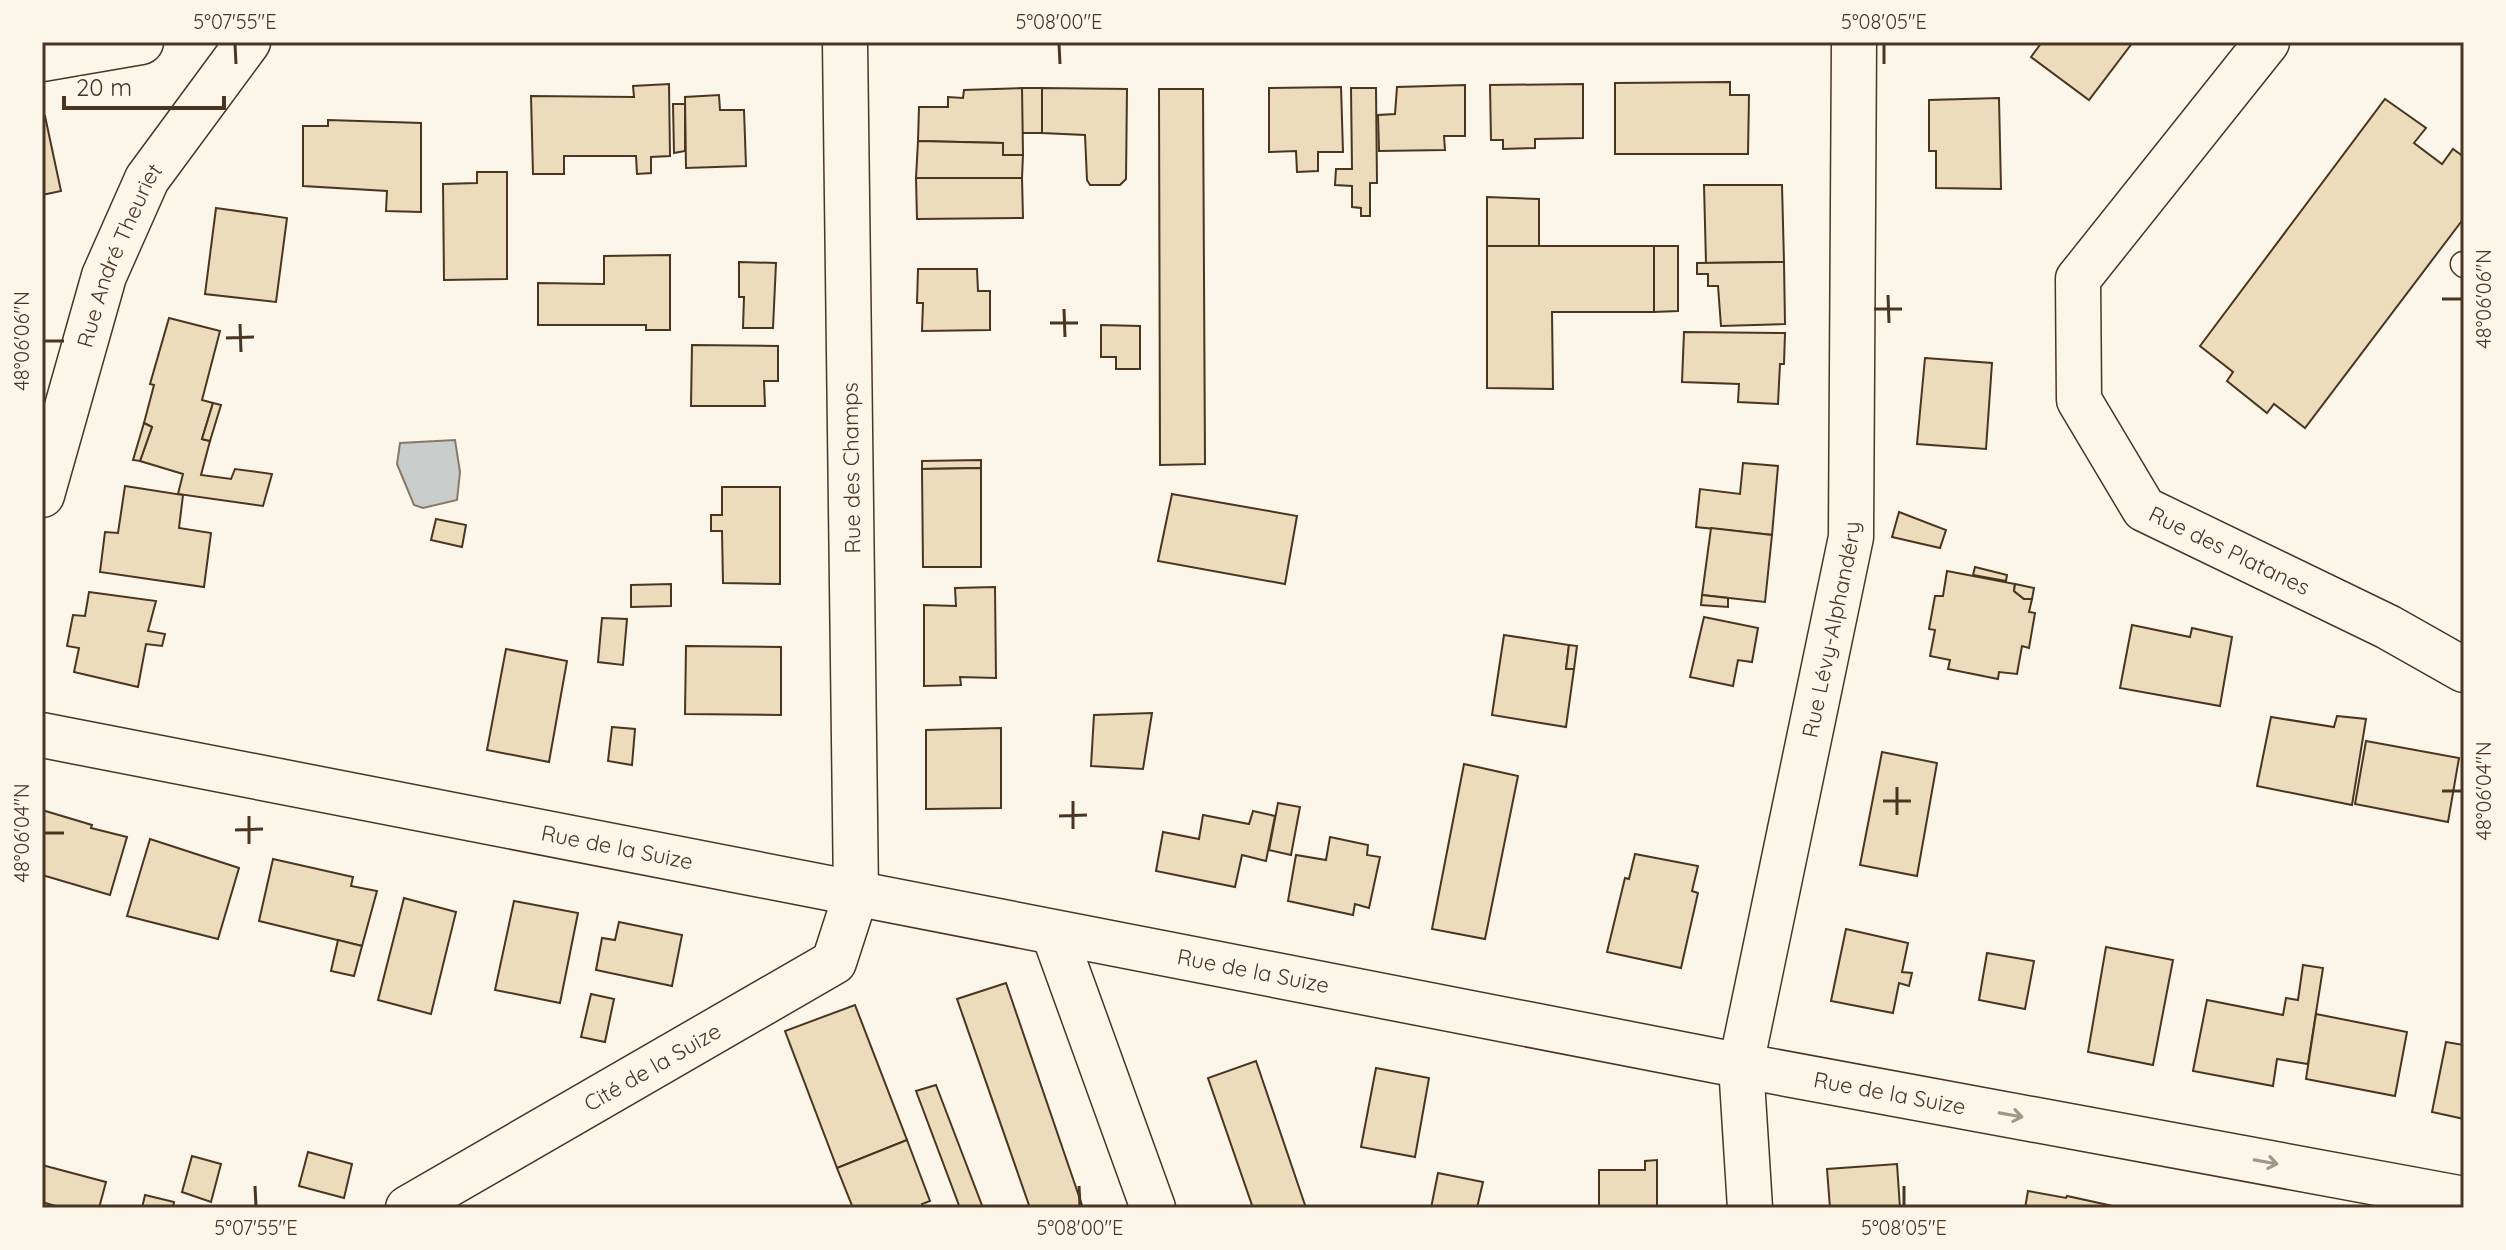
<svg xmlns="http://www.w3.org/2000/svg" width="2506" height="1250" viewBox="0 0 2506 1250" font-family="Quicksand,sans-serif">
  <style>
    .water { fill: #c9cecd; stroke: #887966; stroke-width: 2 }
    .building { fill: #ecdcbc; stroke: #4a3520; stroke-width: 2 }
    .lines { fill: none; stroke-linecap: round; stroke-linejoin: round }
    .lane-casing { stroke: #4a3520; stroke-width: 27 }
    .street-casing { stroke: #4a3520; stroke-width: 47 }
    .secondary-casing { stroke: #4a3520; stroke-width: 47 }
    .lane { stroke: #fbf6e9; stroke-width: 24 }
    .street { stroke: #fbf6e9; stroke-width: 44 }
    .secondary { stroke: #fbf6e9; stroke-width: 44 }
    .oneway { stroke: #a29684 }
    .ticks { fill: none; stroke: #4a3520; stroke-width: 3 }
    .labels { text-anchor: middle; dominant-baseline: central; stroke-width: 6; stroke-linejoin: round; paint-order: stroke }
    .street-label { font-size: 22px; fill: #4a3520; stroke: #fbf6e9 }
    .neatline { fill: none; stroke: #4a3520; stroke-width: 3 }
    .ticks-label { font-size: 20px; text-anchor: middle; fill: #4a3520 }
  </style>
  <rect width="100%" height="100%" fill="#fbf6e9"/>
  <polygon class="water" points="455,440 460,472 457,500 423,508 414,505 397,464 400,443"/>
  <g class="building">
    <polygon points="2042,42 2133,42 2089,100 2031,57"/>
    <polygon points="1730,82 1730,95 1749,95 1748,154 1615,154 1615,83"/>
    <polygon points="669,84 670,156 651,157 651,173 637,174 636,156 564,156 564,174 533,174 531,96 634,97 633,86"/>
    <polygon points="1583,84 1583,138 1535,139 1535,148 1503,149 1503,140 1491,140 1490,85"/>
    <polygon points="1465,85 1465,136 1444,136 1445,150 1379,151 1378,115 1395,114 1397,87"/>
    <polygon points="1341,87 1343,152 1318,152 1318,171 1297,172 1296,151 1269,152 1269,88"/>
    <rect x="1022" y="88" width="20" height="45"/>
    <polygon points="1022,88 1023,155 1003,155 1003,143 918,141 919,107 948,107 948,97 963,98 964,90"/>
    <polygon points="1042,88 1127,89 1126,179 1120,185 1090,185 1087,180 1085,135 1042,133"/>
    <polygon points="1351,88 1376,88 1377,183 1370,183 1370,216 1361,216 1361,208 1352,207 1352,186 1335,185 1336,169 1352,169"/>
    <polygon points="1159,89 1203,89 1205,464 1160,465"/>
    <polygon points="719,95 720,110 744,110 746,166 686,168 685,97"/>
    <polygon points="1999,98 2001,189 1936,188 1936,151 1929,151 1929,100"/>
    <polygon points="2385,99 2426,128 2414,143 2442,164 2453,149 2464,157 2464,218 2305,428 2274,404 2267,413 2227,381 2233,372 2200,346"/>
    <polygon points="673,104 685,104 685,151 674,153"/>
    <polygon points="42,116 45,116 61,191 42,195"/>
    <polygon points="328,120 421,123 421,212 386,211 387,191 303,186 303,126 328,126"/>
    <polygon points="918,141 1003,143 1003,155 1023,155 1022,178 916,178"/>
    <polygon points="477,172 507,172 507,279 444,280 443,184 477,183"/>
    <polygon points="916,178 1022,178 1023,218 917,219"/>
    <polygon points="1704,185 1782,185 1784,262 1706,263"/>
    <polygon points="1487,197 1539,199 1539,246 1487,246"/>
    <polygon points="216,208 287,218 276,302 205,294"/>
    <polygon points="1487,246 1654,246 1654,312 1552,312 1553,389 1487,388"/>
    <polygon points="1654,246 1678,246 1678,311 1654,312"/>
    <polygon points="670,255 670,330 646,330 646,325 538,325 538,283 604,284 604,256"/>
    <polygon points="739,262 776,263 773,328 743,328 744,297 739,297"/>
    <polygon points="1784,262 1785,324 1721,326 1718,286 1708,286 1708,274 1697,274 1697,263"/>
    <polygon points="918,269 977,269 978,291 990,291 990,330 922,331 923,303 917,303"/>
    <polygon points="169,318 220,331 202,400 213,403 202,439 210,441 201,475 231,479 235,469 272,474 263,506 178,494 183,474 140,461 152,427 144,423 154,385 150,384"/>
    <polygon points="1101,325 1140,326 1140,369 1116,369 1116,357 1101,357"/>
    <polygon points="1684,332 1785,333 1784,364 1780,364 1778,404 1738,402 1739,384 1682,382"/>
    <polygon points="692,345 778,346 778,381 764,381 765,406 691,406"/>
    <polygon points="1925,358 1992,363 1986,449 1917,444"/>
    <polygon points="213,403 221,405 210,441 202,439"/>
    <polygon points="144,423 152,427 140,461 133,460"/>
    <polygon points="981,460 981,468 922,469 922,461"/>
    <polygon points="1743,463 1778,466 1772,535 1696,527 1700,489 1740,494"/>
    <polygon points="981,468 981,567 923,567 922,469"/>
    <polygon points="125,486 183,495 179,528 211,533 204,587 100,572 105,532 118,533"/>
    <polygon points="722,487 780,487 780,584 723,583 722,531 711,531 711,515 722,515"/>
    <polygon points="1172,494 1297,516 1285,584 1158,561"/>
    <polygon points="1899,512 1946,530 1940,548 1892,537"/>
    <polygon points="436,519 466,525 462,547 431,540"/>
    <polygon points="1711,528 1772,535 1765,602 1702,595"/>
    <polygon points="1975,567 2007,575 2006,581 1973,575"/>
    <polygon points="1947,571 2015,584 2014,591 2024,599 2032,599 2029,612 2035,613 2029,648 2022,646 2017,674 1999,672 1998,679 1948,669 1950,660 1930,656 1935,630 1929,629 1935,596 1943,596"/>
    <polygon points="671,584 671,606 631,607 631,585"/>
    <polygon points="2015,584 2034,588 2032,599 2024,599 2014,591"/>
    <polygon points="995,587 996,678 960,677 961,685 924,686 924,605 956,606 955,588"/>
    <polygon points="89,592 156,601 148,631 165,634 162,646 146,644 138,687 74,672 79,648 67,646 73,615 85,616"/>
    <polygon points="1702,595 1728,598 1728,607 1701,605"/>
    <polygon points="1704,617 1758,628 1752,662 1738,660 1733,686 1690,677"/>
    <polygon points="602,618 627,619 623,665 598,662"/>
    <polygon points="2132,625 2190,637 2192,628 2232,637 2220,706 2120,688"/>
    <polygon points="1504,635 1569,645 1566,669 1574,669 1566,727 1492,715"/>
    <polygon points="1569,645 1577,646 1574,669 1566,669"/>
    <polygon points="686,646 781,647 781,715 685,714"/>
    <polygon points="506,649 567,661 549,762 487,750"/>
    <polygon points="1152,713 1143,769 1091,766 1094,715"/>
    <polygon points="2337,716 2366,719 2352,805 2257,786 2271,717 2334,727"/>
    <polygon points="612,727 635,729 632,765 608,761"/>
    <polygon points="1001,728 1001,808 926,809 926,730"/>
    <polygon points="2366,741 2459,758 2448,822 2355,804"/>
    <polygon points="1882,752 1937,763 1917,876 1860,865"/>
    <polygon points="1464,764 1518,776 1485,939 1432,929"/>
    <polygon points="1278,803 1300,807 1291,855 1269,850"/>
    <polygon points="42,810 92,825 91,828 127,837 110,895 42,875"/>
    <polygon points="1253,811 1275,816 1266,861 1242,855 1235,887 1156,871 1163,832 1199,839 1203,815 1249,824"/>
    <polygon points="1330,837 1368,845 1367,855 1380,857 1369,908 1355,904 1353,915 1288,901 1296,855 1326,860"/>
    <polygon points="150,839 239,868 218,939 127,916"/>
    <polygon points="1635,854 1698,866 1692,891 1698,893 1681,968 1607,952 1625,878 1629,879"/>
    <polygon points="273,859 353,877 351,886 377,891 362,946 259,921"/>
    <polygon points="404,898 456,912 431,1014 378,1000"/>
    <polygon points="514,901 578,913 560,1003 495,990"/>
    <polygon points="619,922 682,935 672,986 596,970 602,938 615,940"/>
    <polygon points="1846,929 1908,943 1902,972 1912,973 1909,986 1899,983 1893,1013 1831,1001"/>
    <polygon points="338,940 362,946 354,976 331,971"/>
    <polygon points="2106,947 2173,960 2153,1065 2088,1052"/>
    <polygon points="1987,953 2034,961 2025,1009 1979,1000"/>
    <polygon points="2303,965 2323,968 2308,1064 2277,1059 2273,1086 2193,1071 2207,1000 2283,1015 2286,998 2298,1000"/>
    <polygon points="1006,983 1083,1208 1030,1208 957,999"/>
    <polygon points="591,994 614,999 605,1042 581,1037"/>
    <polygon points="855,1005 907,1140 837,1168 785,1031"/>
    <polygon points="2316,1014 2407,1032 2395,1096 2306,1079"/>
    <polygon points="2446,1042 2464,1045 2464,1119 2432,1112"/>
    <polygon points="1256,1061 1306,1208 1253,1208 1208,1078"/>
    <polygon points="1376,1068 1429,1078 1415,1157 1361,1147"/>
    <polygon points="936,1085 983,1208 960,1208 916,1091"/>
    <polygon points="907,1140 930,1201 922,1204 923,1208 853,1208 837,1168"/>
    <polygon points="308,1152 352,1164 344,1198 299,1186"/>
    <polygon points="192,1156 221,1164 211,1202 182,1192"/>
    <polygon points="1657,1160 1657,1208 1599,1208 1599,1170 1645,1170 1645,1161"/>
    <polygon points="1897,1164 1900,1208 1830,1208 1827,1169"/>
    <polygon points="42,1165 106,1182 99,1208 62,1208 42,1202"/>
    <polygon points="1438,1173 1483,1182 1477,1208 1431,1208"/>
    <polygon points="2028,1191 2066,1198 2067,1196 2122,1208 2025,1208"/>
    <polygon points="145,1195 174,1202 173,1208 142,1208"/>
  </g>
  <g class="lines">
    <defs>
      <polyline id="lane" points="2463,264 2464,265"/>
      <g id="street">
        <path id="s1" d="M2267 42 2078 279 2079 400 2144 509 2388 627 2464 670"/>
        <polyline points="42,59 141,42"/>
        <path id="s2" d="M42 495 104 276 147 179 248 42"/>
        <path id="s3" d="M42 735 1717 1061 2464 1199"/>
        <polyline points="1054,934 1153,1208"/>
        <path id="s4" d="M408 1208 834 962 856 894 845 42"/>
      </g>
      <g id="secondary">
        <path id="s5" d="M1750 1208 1741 1065 1851 537 1854 42"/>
      </g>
    </defs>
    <use href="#lane" class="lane-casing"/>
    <use href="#street" class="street-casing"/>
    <use href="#secondary" class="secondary-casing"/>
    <use href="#lane" class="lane"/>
    <use href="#street" class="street"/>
    <use href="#secondary" class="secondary"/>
  </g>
  <defs><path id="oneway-shaft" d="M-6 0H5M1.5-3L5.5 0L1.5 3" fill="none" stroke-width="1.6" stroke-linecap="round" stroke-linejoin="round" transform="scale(2)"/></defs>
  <g class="oneway">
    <use href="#oneway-shaft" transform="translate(2011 1115) rotate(10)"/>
    <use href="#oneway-shaft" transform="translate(2266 1162) rotate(10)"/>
  </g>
  <path class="ticks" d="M235 44 236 64M1059 44 1060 64M1884 44V64M1888 295 1889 323M2442 299H2462M1064 309 1065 337M1874 309H1902M1050 323H1078M240 324 241 352M226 338 254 337M44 341H64M1897 787V815M2442 791H2462M1073 801V829M1883 801H1911M249 816V844M1059 816 1087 815M235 830 263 829M44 833H64M255 1186 256 1206M1079 1186 1080 1206M1904 1186V1206"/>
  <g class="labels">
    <g class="street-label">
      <text stroke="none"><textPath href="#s2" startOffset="252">Rue André Theuriet</textPath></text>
      <text transform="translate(851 468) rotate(-91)">Rue des Champs</text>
      <text stroke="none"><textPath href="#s1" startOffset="646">Rue des Platanes</textPath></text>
      <text stroke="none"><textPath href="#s5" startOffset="588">Rue Lévy-Alphandéry</textPath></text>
      <text stroke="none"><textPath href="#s3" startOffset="586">Rue de la Suize</textPath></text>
      <text stroke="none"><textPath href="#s3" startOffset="1234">Rue de la Suize</textPath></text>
      <text stroke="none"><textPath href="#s4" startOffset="282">Cité de la Suize</textPath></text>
      <text stroke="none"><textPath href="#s3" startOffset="1882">Rue de la Suize</textPath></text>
    </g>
  </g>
  <rect width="2506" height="1250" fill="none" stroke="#fbf6e9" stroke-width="88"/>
  <path d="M64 96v12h160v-12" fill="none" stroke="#4a3520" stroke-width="4"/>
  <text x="76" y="96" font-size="24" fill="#4a3520" stroke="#fbf6e9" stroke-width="6" paint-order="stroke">20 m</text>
  <rect x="44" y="44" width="2418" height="1162" class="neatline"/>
  <g class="ticks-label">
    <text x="235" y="29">5°07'55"E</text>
    <text x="1059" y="29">5°08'00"E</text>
    <text x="1884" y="29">5°08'05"E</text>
    <text transform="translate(2484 299) rotate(-90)" y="7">48°06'06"N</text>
    <text transform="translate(22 341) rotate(-90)" y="7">48°06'06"N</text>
    <text transform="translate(2484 791) rotate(-90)" y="7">48°06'04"N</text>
    <text transform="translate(22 833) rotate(-90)" y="7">48°06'04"N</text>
    <text x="256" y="1235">5°07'55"E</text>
    <text x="1080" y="1235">5°08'00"E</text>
    <text x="1904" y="1235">5°08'05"E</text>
  </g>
</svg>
